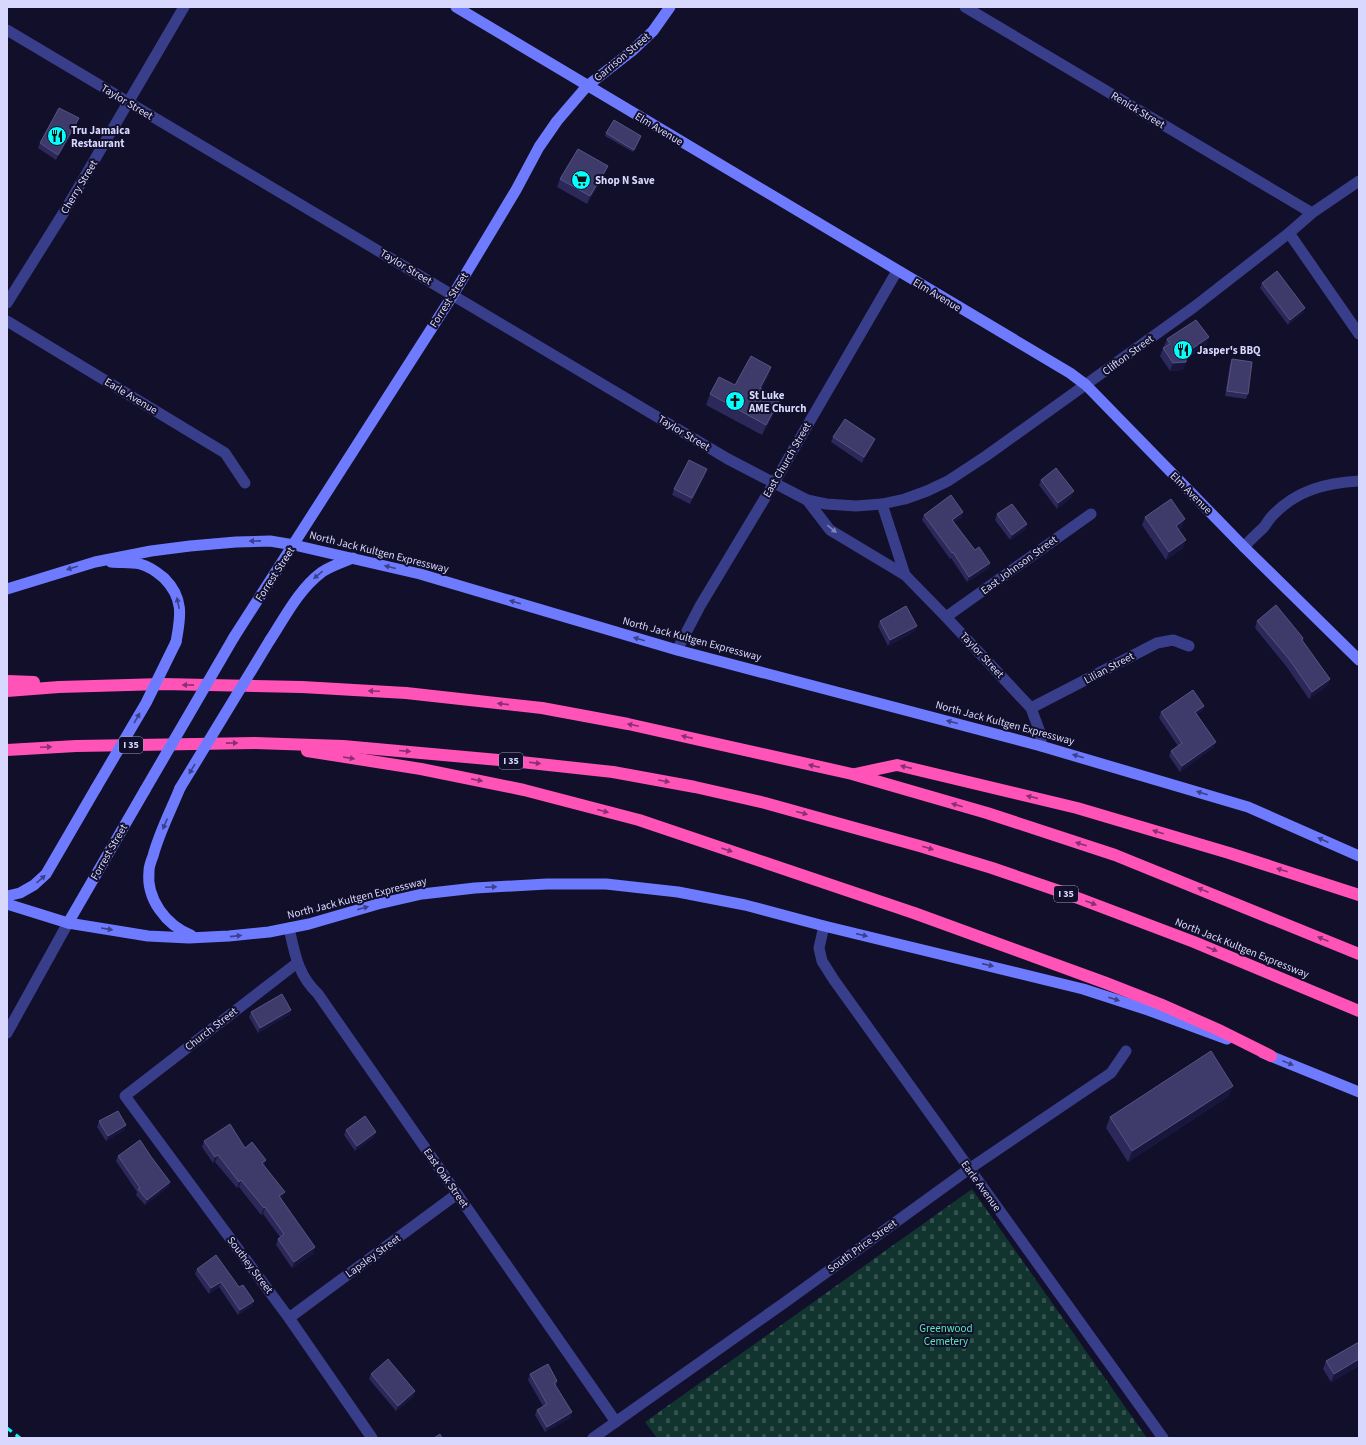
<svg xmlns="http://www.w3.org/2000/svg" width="1366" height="1445" viewBox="0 0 1366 1445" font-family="'Source Sans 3',sans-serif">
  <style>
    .cemetery { fill: url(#cemetery-stones) }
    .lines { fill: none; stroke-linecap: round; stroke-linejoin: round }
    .minor { stroke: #393e8a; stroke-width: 11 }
    .tertiary { stroke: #393e8a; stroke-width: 11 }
    .secondary { stroke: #6f7bff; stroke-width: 11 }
    .motorway { stroke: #ff53b8; stroke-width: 12 }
    .rail { stroke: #04fffd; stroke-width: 3; stroke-dasharray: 6 5; stroke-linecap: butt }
    .secondary-bridge { stroke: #6f7bff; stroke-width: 11 }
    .wall { fill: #2c2859 }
    .shaded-wall { fill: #19163e }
    .building { fill: #3e3b6a; stroke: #565482 }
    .oneway { fill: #8183bf }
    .oneway2 { fill: #3b408a }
    .oneway3 { fill: #883171 }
    .labels { text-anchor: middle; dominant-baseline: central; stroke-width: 4; stroke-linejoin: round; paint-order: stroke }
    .shield { fill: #110f2a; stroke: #9c9cbf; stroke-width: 1 }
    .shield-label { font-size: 10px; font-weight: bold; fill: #d8d8ff }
    .street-label { font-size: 11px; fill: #d8d8ff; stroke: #110f2a }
    .poi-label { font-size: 11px; font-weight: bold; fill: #d8d8ff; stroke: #110f2a; text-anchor: start }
    .park-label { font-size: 11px; fill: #5ee5b5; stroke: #110f2a }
  </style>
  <defs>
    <pattern id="cemetery-stones" width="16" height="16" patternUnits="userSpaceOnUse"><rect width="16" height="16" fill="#12342f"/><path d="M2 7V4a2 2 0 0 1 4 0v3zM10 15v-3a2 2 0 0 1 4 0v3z" fill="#34514e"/></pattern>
  </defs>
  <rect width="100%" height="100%" fill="#110f2a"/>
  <polygon class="cemetery" points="972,1189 1147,1438 657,1438 645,1422"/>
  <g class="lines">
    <g class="minor">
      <polyline points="965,7 1312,213"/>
      <polyline points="1289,233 1359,334"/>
      <polyline points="7,303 64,212 184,7"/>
      <polyline points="7,321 225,453 245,483"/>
      <polyline points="807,500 830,530 905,575"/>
      <polyline points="882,504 905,575 946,617 1031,708 1041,735 1041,746"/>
      <polyline points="946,617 1091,514"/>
      <polyline points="677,650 700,606 774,483 897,271"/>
      <polyline points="1031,708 1157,643 1173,640 1189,646"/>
      <polyline points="824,926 819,948 822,961 834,980 1163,1438"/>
      <path d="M289 928C295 955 298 975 318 994L616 1422"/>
      <polyline points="297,963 125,1096 289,1318 372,1438"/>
      <polyline points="289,1318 457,1194"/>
      <polyline points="593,1438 784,1303 969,1169 1111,1073 1126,1051"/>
    </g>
    <g class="tertiary">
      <polyline points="7,30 728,459 807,500 826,504 856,506 882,504 905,499 927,491 948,481 986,456 1194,307 1289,233 1312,213 1359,181"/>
      <path d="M1244 547C1250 540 1257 534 1264 527 1267 523 1269 519 1273 515 1297 490 1326 483 1359 481"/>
      <polyline points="7,1033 68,923"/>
    </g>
    <g class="secondary">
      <polyline points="456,7 1070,373 1086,385 1244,547 1359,660"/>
      <path d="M111 562C121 563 131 562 140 564 148 566 157 572 164 578 184 598 181 616 176 642"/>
      <polyline points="7,589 95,562 151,551 190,546 236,542 270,541 294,545 420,574 677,650 1041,746 1248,807 1359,856"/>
      <polyline points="234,637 453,295 516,190 539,147 557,121 587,86 632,51 653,31 670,7"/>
      <path d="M270 640C285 617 299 589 322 572 331 566 343 562 353 558"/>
      <path d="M180 788C171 810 159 833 153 856 151 861 149 866 149 871 146 899 166 925 191 935"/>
      <polyline points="7,896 20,893 34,885 46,874 96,788"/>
      <polyline points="7,904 68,923 148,936 189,938 229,936 269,932 309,924 378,904 422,894 475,888 547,884 606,884 678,892 745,905 824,926 1083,989 1148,1010 1227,1039"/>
      <polyline points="68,923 145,790"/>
      <polyline points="1263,1053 1359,1092"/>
    </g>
    <g class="motorway">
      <polyline points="7,681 34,682"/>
      <polyline points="7,691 59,687 162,684 302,687 406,693 542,708 628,724 852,774 987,813 1115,855 1359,954"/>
      <polyline points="7,750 76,746 255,743 343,746 521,762 613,772 695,787 765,803 923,847 992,868 1062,892 1194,942 1359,1011"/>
      <polyline points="307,751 421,769 524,790 639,820 914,913 1106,983 1160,1004 1221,1031 1271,1056"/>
      <polyline points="855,774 897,765 1077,808 1229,853 1359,895"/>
    </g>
    <polyline class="rail" points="7,1428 20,1438"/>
    <g class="secondary-bridge">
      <polyline points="96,788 146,703 176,642"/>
      <polyline points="180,788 270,640"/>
      <polyline points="145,790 234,637"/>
    </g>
  </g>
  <g class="wall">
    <polygon points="77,124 56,160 38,148 40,143"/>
    <polygon points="606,133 640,138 633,152 605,136"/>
    <polygon points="608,166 605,174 587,204 557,187 560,179"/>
    <polygon points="1262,283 1303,313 1288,325 1260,288"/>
    <polygon points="1167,339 1207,345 1186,359 1186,362 1183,370 1170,371 1160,356"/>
    <polygon points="1232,359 1248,394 1246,399 1225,396 1230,364"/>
    <polygon points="771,367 768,377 761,389 776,410 762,435 706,405 710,394 735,385"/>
    <polygon points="833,437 873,444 862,463 831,442"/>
    <polygon points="705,475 690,504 672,495 674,489"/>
    <polygon points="1041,480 1072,497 1057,509 1039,485"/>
    <polygon points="963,512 961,518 954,522 975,550 990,563 988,569 967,582 951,558 950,559 922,520 924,515"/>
    <polygon points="997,514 1027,524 1025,530 1010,540 995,520"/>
    <polygon points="1145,517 1182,527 1179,530 1183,548 1166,560 1142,525"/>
    <polygon points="880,621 915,631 888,646 878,626"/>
    <polygon points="1257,621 1303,638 1302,641 1330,679 1327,686 1309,699 1286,666 1255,628"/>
    <polygon points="1204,706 1202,711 1197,714 1214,747 1180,772 1169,756 1171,751 1178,746 1159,718 1161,712"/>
    <polygon points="291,1010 289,1015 258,1033 249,1017 251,1012"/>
    <polygon points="1229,1096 1128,1162 1106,1128 1110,1117"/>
    <polygon points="99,1121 124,1130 106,1141 97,1127"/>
    <polygon points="346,1130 374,1137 355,1151 344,1135"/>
    <polygon points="204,1141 245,1148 266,1160 264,1165 282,1198 281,1199 315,1247 313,1254 292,1268 276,1245 278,1239 280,1237 263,1214 261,1215 239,1187 237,1188 215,1162 213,1163 202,1147"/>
    <polygon points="118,1156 152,1158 170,1182 168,1187 145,1205 136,1195 137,1192 116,1161"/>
    <polygon points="197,1269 254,1301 252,1306 238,1315 219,1287 209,1294 195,1274"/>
    <polygon points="1359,1342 1359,1366 1331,1382 1323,1369 1326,1361"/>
    <polygon points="371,1374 415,1391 413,1397 396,1411 369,1379"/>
    <polygon points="530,1374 557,1381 556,1386 572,1412 570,1418 545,1432 535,1415 537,1410 543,1406 528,1380"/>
  </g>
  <g class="shaded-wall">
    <polygon points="79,118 77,124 56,160 58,155"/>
    <polygon points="608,166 605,174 587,204 590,196"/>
    <polygon points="1305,308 1303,313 1288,325 1290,320"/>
    <polygon points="1209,337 1207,345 1183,361 1186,353"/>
    <polygon points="1186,362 1183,370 1170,371 1173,363"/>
    <polygon points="771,367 768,377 756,398 760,388"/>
    <polygon points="780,399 776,410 762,435 766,425"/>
    <polygon points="875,439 873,444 862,463 864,457"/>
    <polygon points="707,469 705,475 690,504 692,498"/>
    <polygon points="1074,491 1072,497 1057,509 1058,503"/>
    <polygon points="963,512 961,518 950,525 952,520"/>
    <polygon points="1185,519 1182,527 1173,534 1176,526"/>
    <polygon points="1027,524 1025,530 1010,540 1012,535"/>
    <polygon points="1186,540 1183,548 1166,560 1169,552"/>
    <polygon points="990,563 988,569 967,582 969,577"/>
    <polygon points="917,626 915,631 888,646 890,640"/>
    <polygon points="1330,679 1327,686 1309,699 1312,692"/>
    <polygon points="1204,706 1202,711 1193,717 1195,712"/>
    <polygon points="1216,742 1214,747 1180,772 1182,766"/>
    <polygon points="291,1010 289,1015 258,1033 260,1028"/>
    <polygon points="1233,1086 1229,1096 1128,1162 1132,1151"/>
    <polygon points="126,1125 124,1130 106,1141 108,1136"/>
    <polygon points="376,1132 374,1137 355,1151 357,1146"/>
    <polygon points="218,1155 215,1162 213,1163 215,1157"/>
    <polygon points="266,1160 264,1166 262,1163"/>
    <polygon points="241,1180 239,1187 237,1188 239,1182"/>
    <polygon points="170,1182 168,1187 145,1205 147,1200"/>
    <polygon points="285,1192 282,1198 277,1203 279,1196"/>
    <polygon points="265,1207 263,1214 261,1215 264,1208"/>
    <polygon points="315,1247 313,1254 292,1268 294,1262"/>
    <polygon points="221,1282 219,1287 209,1294 211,1288"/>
    <polygon points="254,1301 252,1306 238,1315 240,1310"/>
    <polygon points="1359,1359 1359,1366 1331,1382 1334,1374"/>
    <polygon points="415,1391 413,1397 396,1411 398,1406"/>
    <polygon points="572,1412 570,1418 545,1432 547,1427"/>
  </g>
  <g class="building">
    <polygon points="59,108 79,118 58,155 40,143"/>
    <polygon points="614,120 641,136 634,150 606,133"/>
    <polygon points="578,149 608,166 590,196 560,179"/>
    <polygon points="1277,271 1305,308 1290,320 1262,283"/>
    <polygon points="1196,320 1209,337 1186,353 1186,362 1173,363 1163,348 1170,344 1167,339"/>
    <polygon points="751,356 771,367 760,388 780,399 766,425 710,394 719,377 735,385"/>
    <polygon points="1232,359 1252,362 1248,394 1227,391"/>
    <polygon points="845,419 875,439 864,457 833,437"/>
    <polygon points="689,460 707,469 692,498 674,489"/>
    <polygon points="1056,468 1074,491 1058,503 1041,480"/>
    <polygon points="951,495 963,512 952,520 975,550 979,547 990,563 969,577 953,552 952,553 924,515"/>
    <polygon points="1171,499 1185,519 1176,526 1186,540 1169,552 1145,517"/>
    <polygon points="1012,504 1027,524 1012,535 997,514"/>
    <polygon points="1276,605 1303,638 1302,640 1330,679 1312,692 1289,659 1257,621"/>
    <polygon points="906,606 917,626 890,640 880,621"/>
    <polygon points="1193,690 1204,706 1195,712 1216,742 1182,766 1171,751 1182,743 1161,712"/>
    <polygon points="282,994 291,1010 260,1028 251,1012"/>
    <polygon points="1211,1051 1233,1086 1132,1151 1110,1117"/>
    <polygon points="118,1111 126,1125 108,1136 99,1121"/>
    <polygon points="365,1116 376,1132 357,1146 346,1130"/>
    <polygon points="230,1124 245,1148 252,1142 266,1160 262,1163 285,1192 279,1196 315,1247 294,1262 278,1239 284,1234 265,1207 264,1208 241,1180 239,1182 218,1155 215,1157 204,1141"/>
    <polygon points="140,1140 152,1158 170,1182 147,1200 138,1189 140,1188 118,1156"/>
    <polygon points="216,1255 239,1287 243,1285 254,1301 240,1310 221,1282 211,1288 197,1269"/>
    <polygon points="1359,1342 1359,1359 1334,1374 1326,1361"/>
    <polygon points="388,1359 415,1391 398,1406 371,1374"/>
    <polygon points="548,1364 557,1381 554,1383 572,1412 547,1427 537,1410 547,1404 530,1374"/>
    <polygon points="440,1434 442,1438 434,1438"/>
  </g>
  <defs><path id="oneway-solid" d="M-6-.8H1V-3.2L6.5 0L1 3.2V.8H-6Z"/></defs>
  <use class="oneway" href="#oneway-solid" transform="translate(832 529) rotate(39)"/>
  <g class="oneway2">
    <use href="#oneway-solid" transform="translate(255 541) rotate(179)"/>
    <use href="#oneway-solid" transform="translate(390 567) rotate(-166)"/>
    <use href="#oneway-solid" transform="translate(72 568) rotate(162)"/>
    <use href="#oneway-solid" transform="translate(318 575) rotate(140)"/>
    <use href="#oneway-solid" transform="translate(515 602) rotate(-164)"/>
    <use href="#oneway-solid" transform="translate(178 603) rotate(-102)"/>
    <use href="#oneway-solid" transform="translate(639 639) rotate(-164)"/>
    <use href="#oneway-solid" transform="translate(137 718) rotate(-60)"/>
    <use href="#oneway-solid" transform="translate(952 722) rotate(-165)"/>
    <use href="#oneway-solid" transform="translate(1078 756) rotate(-164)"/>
    <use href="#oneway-solid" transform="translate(192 769) rotate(121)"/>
    <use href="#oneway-solid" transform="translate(1202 793) rotate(-163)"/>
    <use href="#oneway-solid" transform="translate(165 824) rotate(113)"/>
    <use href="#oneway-solid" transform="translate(1323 840) rotate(-156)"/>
    <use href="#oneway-solid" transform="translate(41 879) rotate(-42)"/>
    <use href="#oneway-solid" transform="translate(491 887) rotate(-3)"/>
    <use href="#oneway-solid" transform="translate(363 908) rotate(-16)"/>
    <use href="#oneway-solid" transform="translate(107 929) rotate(9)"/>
    <use href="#oneway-solid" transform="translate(862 935) rotate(13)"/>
    <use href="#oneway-solid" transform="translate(236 936) rotate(-6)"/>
    <use href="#oneway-solid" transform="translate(988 965) rotate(13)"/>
    <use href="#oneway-solid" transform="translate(1114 999) rotate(17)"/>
    <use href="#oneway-solid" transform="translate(1288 1063) rotate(22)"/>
  </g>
  <g class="oneway3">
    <use href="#oneway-solid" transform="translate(188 685) rotate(-179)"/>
    <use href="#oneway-solid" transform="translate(374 691) rotate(-177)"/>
    <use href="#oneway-solid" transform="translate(503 704) rotate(-174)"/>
    <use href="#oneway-solid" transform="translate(633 725) rotate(-168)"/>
    <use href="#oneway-solid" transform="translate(687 737) rotate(-167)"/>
    <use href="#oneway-solid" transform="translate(232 743) rotate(-1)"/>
    <use href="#oneway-solid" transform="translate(46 747) rotate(-3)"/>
    <use href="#oneway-solid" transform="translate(405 751) rotate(5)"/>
    <use href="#oneway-solid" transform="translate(349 758) rotate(9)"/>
    <use href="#oneway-solid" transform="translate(535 763) rotate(7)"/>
    <use href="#oneway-solid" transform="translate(814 766) rotate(-167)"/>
    <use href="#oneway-solid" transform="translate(906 767) rotate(-167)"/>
    <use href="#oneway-solid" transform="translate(477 780) rotate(11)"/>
    <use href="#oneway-solid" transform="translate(664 781) rotate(10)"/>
    <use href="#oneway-solid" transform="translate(1032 797) rotate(-167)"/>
    <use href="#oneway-solid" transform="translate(957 805) rotate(-164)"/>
    <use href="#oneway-solid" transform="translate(603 811) rotate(15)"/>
    <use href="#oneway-solid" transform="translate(802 813) rotate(15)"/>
    <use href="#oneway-solid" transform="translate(1158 832) rotate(-163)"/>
    <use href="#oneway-solid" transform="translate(1081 844) rotate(-162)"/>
    <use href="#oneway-solid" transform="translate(928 848) rotate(17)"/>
    <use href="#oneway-solid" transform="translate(727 850) rotate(19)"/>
    <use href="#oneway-solid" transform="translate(1282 870) rotate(-162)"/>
    <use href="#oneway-solid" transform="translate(1203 890) rotate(-158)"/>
    <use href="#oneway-solid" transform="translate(1091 903) rotate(21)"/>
    <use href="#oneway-solid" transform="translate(1323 939) rotate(-158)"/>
    <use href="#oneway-solid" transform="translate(1212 949) rotate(23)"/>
  </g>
  <defs>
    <symbol id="restaurant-disc" viewBox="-11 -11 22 22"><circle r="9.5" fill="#04fffd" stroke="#110f2a"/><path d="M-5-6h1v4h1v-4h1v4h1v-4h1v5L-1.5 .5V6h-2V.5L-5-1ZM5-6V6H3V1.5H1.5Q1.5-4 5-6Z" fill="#111"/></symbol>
    <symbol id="supermarket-disc" viewBox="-11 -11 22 22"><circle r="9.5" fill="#04fffd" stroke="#110f2a"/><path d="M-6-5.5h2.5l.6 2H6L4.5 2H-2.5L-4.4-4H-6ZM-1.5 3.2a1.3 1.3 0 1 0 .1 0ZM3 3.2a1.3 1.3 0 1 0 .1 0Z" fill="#111"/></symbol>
    <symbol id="church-disc" viewBox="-11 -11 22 22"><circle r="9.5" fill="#04fffd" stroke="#110f2a"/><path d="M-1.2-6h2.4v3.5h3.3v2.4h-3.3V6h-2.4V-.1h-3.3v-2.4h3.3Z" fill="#111"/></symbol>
  </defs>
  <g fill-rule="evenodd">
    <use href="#restaurant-disc" x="46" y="125" width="22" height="22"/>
    <use href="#supermarket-disc" x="570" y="169" width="22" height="22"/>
    <use href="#restaurant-disc" x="1172" y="339" width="22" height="22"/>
    <use href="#church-disc" x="724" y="390" width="22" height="22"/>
  </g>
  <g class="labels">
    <g class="shield">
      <rect x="119" y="737" width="24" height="16" rx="3"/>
      <rect x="499" y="753" width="24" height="16" rx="3"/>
      <rect x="1054" y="886" width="24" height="16" rx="3"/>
    </g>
    <g class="shield-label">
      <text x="131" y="745">I 35</text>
      <text x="511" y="761">I 35</text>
      <text x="1066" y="894">I 35</text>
    </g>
    <g class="street-label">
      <text transform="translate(622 57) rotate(-40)">Garrison Street</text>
      <text transform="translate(127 102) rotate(31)">Taylor Street</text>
      <text transform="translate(1138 110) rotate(31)">Renick Street</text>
      <text transform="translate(659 129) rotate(31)">Elm Avenue</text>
      <text transform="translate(79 187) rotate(-59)">Cherry Street</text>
      <text transform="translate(406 267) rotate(31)">Taylor Street</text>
      <text transform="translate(937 295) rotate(31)">Elm Avenue</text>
      <text transform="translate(449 300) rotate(-58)">Forrest Street</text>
      <text transform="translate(1128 355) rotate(-36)">Clifton Street</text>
      <text transform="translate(131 396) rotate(31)">Earle Avenue</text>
      <text transform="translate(684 433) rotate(31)">Taylor Street</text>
      <text transform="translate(787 460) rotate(-60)">East Church Street</text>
      <text transform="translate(1191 493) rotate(45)">Elm Avenue</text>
      <text transform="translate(379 552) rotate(14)">North Jack Kultgen Expressway</text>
      <text transform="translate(1019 565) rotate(-36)">East Johnson Street</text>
      <text transform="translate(275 574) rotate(-57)">Forrest Street</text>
      <text transform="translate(692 639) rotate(15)">North Jack Kultgen Expressway</text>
      <text transform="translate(982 655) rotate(47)">Taylor Street</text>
      <text transform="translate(1109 668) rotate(-28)">Lilian Street</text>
      <text transform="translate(1005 723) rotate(15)">North Jack Kultgen Expressway</text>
      <text transform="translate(109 852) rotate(-60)">Forrest Street</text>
      <text transform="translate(357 898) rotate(-14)">North Jack Kultgen Expressway</text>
      <text transform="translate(1242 948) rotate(22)">North Jack Kultgen Expressway</text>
      <text transform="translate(211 1029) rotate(-38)">Church Street</text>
      <text transform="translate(446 1178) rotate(55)">East Oak Street</text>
      <text transform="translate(981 1186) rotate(54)">Earle Avenue</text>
      <text transform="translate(862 1246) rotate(-36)">South Price Street</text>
      <text transform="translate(373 1256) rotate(-36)">Lapsley Street</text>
      <text transform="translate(250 1265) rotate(53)">Southey Street</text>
    </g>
    <g class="poi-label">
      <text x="71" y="130">Tru Jamaica<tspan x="71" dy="13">Restaurant</tspan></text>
      <text x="595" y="180">Shop N Save</text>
      <text x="1197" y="350">Jasper's BBQ</text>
      <text x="749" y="395">St Luke<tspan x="749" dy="13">AME Church</tspan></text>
    </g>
    <g class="park-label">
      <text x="946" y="1328">Greenwood<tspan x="946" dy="13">Cemetery</tspan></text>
    </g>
  </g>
  <rect width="1366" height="1445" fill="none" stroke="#d8d8ff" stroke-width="16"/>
</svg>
